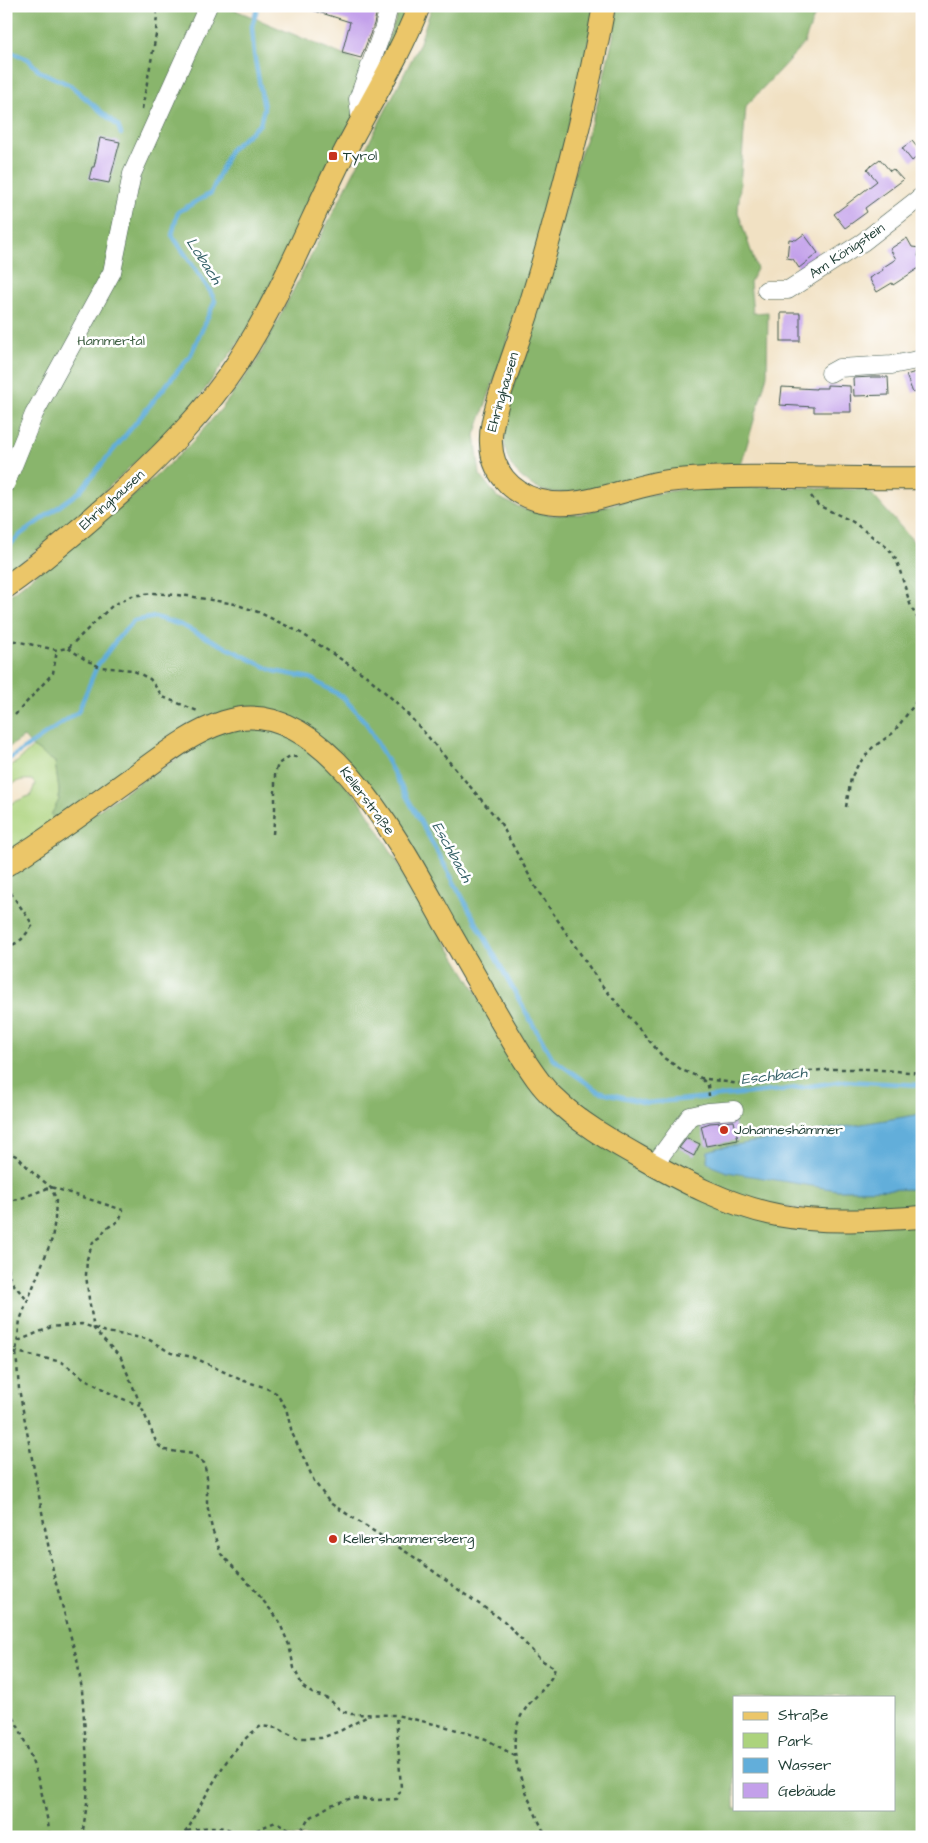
<svg xmlns="http://www.w3.org/2000/svg" width="928" height="1843" viewBox="0 0 928 1843" font-family="'Architects Daughter',sans-serif">
  <style>
    .green { fill: #acd37d; stroke: #668858 }
    .forest { fill: #89b56c; stroke: #547950; fill-rule: evenodd }
    .water { fill: #62aeda; stroke: #407687 }
    .lines { fill: none; stroke-linecap: round; stroke-linejoin: round }
    .stream { stroke: #62aeda; stroke-width: 4.5 }
    .building { fill: #c3a0ea }
    .minor-casing { stroke: #3e5649; stroke-width: 19 }
    .major-casing { stroke: #3e5649; stroke-width: 24 }
    .path { stroke: #3e5649; stroke-width: 2.5; stroke-dasharray: 4 4; stroke-linecap: butt }
    .minor { stroke: #fff; stroke-width: 18 }
    .major { stroke: #ebc669; stroke-width: 22 }
    .poi-dot { fill: #c8321e; stroke: #fff; stroke-width: 2 }
    .labels { text-anchor: middle; dominant-baseline: central; stroke-width: 5; stroke-linejoin: round; paint-order: stroke }
    .poi-label { font-size: 14px; fill: #1f3d34; stroke: #fff; text-anchor: start }
    .street-label { font-size: 14px; fill: #1f3d34; stroke: #fff }
    .park-label { font-size: 14px; fill: #426246; stroke: #fff }
    .water-label { font-size: 15px; font-style: italic; fill: #335f66; stroke: #fff }
  </style>
  <rect width="100%" height="100%" fill="#fff"/>
  <filter id="ink" filterUnits="userSpaceOnUse"><feTurbulence type="fractalNoise" baseFrequency=".02" numOctaves="2"/><feDisplacementMap in="SourceGraphic" scale="10" xChannelSelector="R" yChannelSelector="G"/><feConvolveMatrix kernelMatrix="1 2 1 2 8 2 1 2 1" color-interpolation-filters="sRGB"/></filter>
  <filter id="wash" filterUnits="userSpaceOnUse"><feTurbulence type="fractalNoise" baseFrequency=".0096" numOctaves="4" result="noise"/><feDisplacementMap in="SourceGraphic" scale="20" xChannelSelector="R" yChannelSelector="G"/><feGaussianBlur stdDeviation="1.12" result="paint"/><feColorMatrix in="noise" values="0 0 0 0 0 0 0 0 0 0 0 0 0 0 0 0 0 1.4 0 .05"/><feComposite in="paint" operator="in"/></filter>
  <g filter="url(#wash)">
    <rect width="100%" height="100%" fill="#f1e1c3"/>
    <path class="green" d="M33 747 55 762 59 790V800L51 815 59 823 6 857V810L10 804 31 795 35 784 32 780C21 779 16 781 7 788L6 768 17 762Z"/>
    <g class="forest">
      <polygon points="6,6 226,6 376,69 401,6 409,6 248,329 191,409 69,525 6,575"/>
      <polygon points="432,6 596,6 583,69 529,280 475,435 480,475 497,497 526,510 551,515 581,514 642,496 695,487 774,487 868,490 922,551 922,1114 708,1151 707,1161 714,1167 837,1190 922,1189 922,1209 847,1213 797,1209 752,1201 717,1187 642,1148 567,1099 535,1060 374,791 255,710 59,823 51,815 59,800 59,790 55,762 33,747 24,737 6,749 6,598 139,491 187,448 222,408 257,361 419,45"/>
      <path d="M617 6H818L804 44 746 106 738 212 757 269 750 282 753 313 768 312 767 375 740 469 570 492C563 492 556 493 550 492 540 491 532 486 525 480 500 462 503 436 507 408L578 161 596 109 613 38Z"/>
      <path d="M265 725 312 749 361 802 528 1077 727 1209 922 1224V1837H6V874L122 794 221 730ZM734 1697H894V1809H734Z"/>
    </g>
    <polygon class="water" points="922,1114 922,1189 837,1190 727,1172 714,1167 707,1161 708,1151 718,1148"/>
    <g class="lines">
      <g class="stream">
        <polyline points="6,50 28,59 39,71 70,85 118,126 121,134"/>
        <polyline points="6,549 21,534 79,492 120,442 190,356 215,301 210,291 172,235 178,212 211,193 230,150 260,124 264,108 254,54 252,26 258,6"/>
        <polyline points="6,761 78,712 97,666 118,638 134,621 155,617 181,625 274,671 310,678 343,697 366,723 528,1016 553,1059 598,1091 647,1103 783,1090 844,1081 922,1085"/>
      </g>
    </g>
    <g id="blocks">
      <g class="building">
        <polygon points="309,6 378,6 374,24 361,58 342,53 350,22 309,9"/>
        <polygon points="100,138 120,142 109,183 89,179 92,167 94,167"/>
        <polygon points="912,141 922,153 912,161 902,148"/>
        <polygon points="880,159 890,171 893,169 903,180 865,208 867,212 845,228 834,214 877,181 867,169"/>
        <polygon points="804,234 818,253 799,268 793,259 787,258 789,239 796,240"/>
        <polygon points="907,238 912,247 920,248 918,256 922,261 922,266 893,285 892,283 877,292 869,278 883,270 882,268 896,259 890,249"/>
        <rect x="781" y="313" width="19" height="28"/>
        <polygon points="922,370 922,389 913,393 906,375"/>
        <polygon points="872,377 888,377 889,395 854,396 853,378"/>
        <polygon points="827,385 850,386 851,412 814,412 814,407 780,405 782,387 816,389 816,388 827,388"/>
        <polygon points="734,1121 738,1140 706,1146 701,1126 710,1123"/>
        <polygon points="687,1138 700,1144 694,1156 679,1148"/>
      </g>
    </g>
  </g>
  <g filter="url(#ink)">
    <use href="#blocks" fill-opacity="0" stroke="#3e5649" stroke-width="1"/>
    <g class="lines">
      <defs>
        <g id="minor">
          <polyline points="361,122 358,99 384,27 389,6"/>
          <polyline points="766,290 788,290 863,242 922,196"/>
          <polyline points="830,373 839,368 892,365 922,359"/>
          <polyline points="6,483 34,414 112,272 132,174 208,6"/>
          <polyline points="654,1165 690,1116 708,1112 734,1110"/>
        </g>
        <g id="major">
          <path d="M604 6C586 106 560 205 531 302 521 334 509 366 499 398 495 413 490 428 491 443 492 471 510 492 537 500 584 513 631 483 677 480 758 473 840 480 922 478"/>
          <path d="M6 587C47 558 85 525 123 491 165 452 206 411 238 362 279 299 307 228 340 161 366 109 398 60 419 6"/>
          <path d="M6 865C52 837 96 803 140 772 166 753 193 732 224 722 323 688 407 856 445 924 471 969 496 1014 523 1058 532 1072 541 1086 553 1097 578 1122 608 1139 638 1156 682 1181 727 1205 777 1215 825 1224 874 1220 922 1217"/>
        </g>
      </defs>
      <use href="#minor" class="minor-casing"/>
      <use href="#major" class="major-casing"/>
      <g class="path">
        <polyline points="142,109 156,35 157,6"/>
        <polyline points="811,496 818,505 853,522 889,549 897,561 911,607 922,626"/>
        <polyline points="6,639 57,650 68,648 113,605 132,596 153,593 188,596 235,604 258,612 301,633 368,677 399,705 424,732 500,822 536,888 600,983 664,1058 682,1070 701,1078 739,1084 758,1083 797,1072 834,1069 869,1069 922,1073"/>
        <polyline points="68,648 86,660 100,667 132,670 150,679 163,697 200,712"/>
        <polyline points="15,715 53,673 57,650"/>
        <polyline points="846,807 851,778 858,765 872,748 893,733 914,705 922,689"/>
        <polyline points="273,834 275,809 275,774 278,764 290,756 301,758"/>
        <path d="M6 886 33 925C23 937 23 942 6 947"/>
        <polyline points="702,1079 708,1085 709,1096"/>
        <polyline points="6,1099 8,1106 6,1108"/>
        <polyline points="6,1151 18,1157 33,1173 51,1187 56,1199 55,1219 52,1239 20,1320 16,1352 19,1389 54,1576 77,1659 82,1690 88,1776 87,1803 82,1837"/>
        <polyline points="6,1201 19,1199 51,1187 123,1210 119,1221 105,1229 101,1237 93,1242 87,1259 86,1275 89,1299 94,1329 121,1358 157,1444 164,1450 193,1454 204,1463 207,1477 207,1504 212,1529 221,1554 253,1588 278,1619 289,1645 294,1668 303,1687 312,1693 329,1699 341,1711 351,1714 396,1715 447,1727 486,1739 515,1756"/>
        <polyline points="6,1217 11,1200"/>
        <polyline points="6,1252 10,1280 27,1300"/>
        <path d="M18 1341 51 1327 82 1324 106 1332 148 1339 171 1353 193 1357 241 1380 264 1387 276 1393 286 1408 292 1433 307 1465 314 1481 330 1503 414 1557 463 1593 504 1621 541 1660 555 1668C550 1687 534 1695 524 1711 499 1749 530 1800 546 1837"/>
        <polyline points="6,1354 16,1352 62,1362 82,1377 113,1395 141,1406"/>
        <path d="M6 1703C29 1744 44 1790 50 1837"/>
        <path d="M187 1831C212 1826 219 1824 243 1835 255 1832 264 1826 276 1822L291 1830 302 1829 308 1819 331 1805 352 1798 376 1800 397 1799 401 1788 396 1715"/>
        <path d="M178 1837C192 1829 190 1822 198 1809 216 1779 231 1746 261 1726L277 1728 297 1738H321L340 1731 368 1716"/>
      </g>
      <use href="#minor" class="minor"/>
      <use href="#major" class="major"/>
    </g>
  </g>
  <g class="poi-dot">
    <rect x="328" y="151" width="10" height="10" rx="2.5"/>
    <circle cx="724" cy="1130" r="5"/>
    <circle cx="333" cy="1539" r="5"/>
  </g>
  <g class="labels">
    <g class="poi-label">
      <text x="343" y="156">Tyrol</text>
      <text x="734" y="1130">Johanneshämmer</text>
      <text x="343" y="1539">Kellershammersberg</text>
    </g>
    <g class="street-label">
      <text transform="translate(847 251) rotate(-34)">Am Königstein</text>
      <text transform="translate(503 392) rotate(-74)">Ehringhausen</text>
      <text transform="translate(112 500) rotate(-42)">Ehringhausen</text>
      <text transform="translate(367 801) rotate(53)">Kellerstraße</text>
    </g>
    <g class="park-label">
      <text x="111" y="341">Hammertal</text>
    </g>
    <g class="water-label">
      <text transform="translate(204 261) rotate(57)">Lobach</text>
      <text transform="translate(452 852) rotate(61)">Eschbach</text>
      <text transform="translate(774 1076) rotate(-6)">Eschbach</text>
    </g>
  </g>
  <rect width="928" height="1843" fill="none" stroke="#fff" stroke-width="25"/>
  <rect x="733" y="1696" width="162" height="115" fill="#ffffff" stroke="#a5b1ae"/>
  <rect x="743" y="1712" width="25" height="8" fill="#ebc669" stroke="#a5b1ae"/>
  <text x="778" y="1720" font-size="15" fill="#1f3d34">Straße</text>
  <rect x="743" y="1733" width="25" height="15" fill="#acd37d" stroke="#a5b1ae"/>
  <text x="778" y="1746" font-size="15" fill="#1f3d34">Park</text>
  <rect x="743" y="1758" width="25" height="15" fill="#62aeda" stroke="#a5b1ae"/>
  <text x="778" y="1770" font-size="15" fill="#1f3d34">Wasser</text>
  <rect x="743" y="1783" width="25" height="15" fill="#c3a0ea" stroke="#a5b1ae"/>
  <text x="778" y="1796" font-size="15" fill="#1f3d34">Gebäude</text>
</svg>
